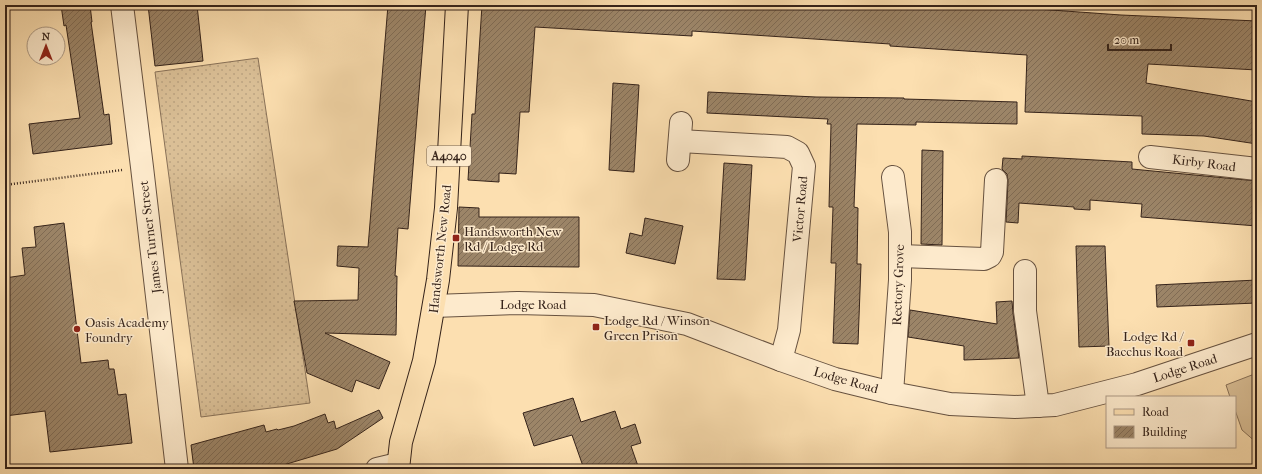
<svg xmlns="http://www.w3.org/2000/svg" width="1262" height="474" viewBox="0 0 1262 474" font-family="'IM FELL French Canon',serif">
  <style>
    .grass { fill: url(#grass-dots); stroke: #887158 }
    .green { fill: #dabf96; stroke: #887158 }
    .building { fill: url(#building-hatch); stroke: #35231a }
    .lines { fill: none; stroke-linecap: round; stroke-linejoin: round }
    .minor-casing { stroke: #675240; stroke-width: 24 }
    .major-casing { stroke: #35231a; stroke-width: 24 }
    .path { stroke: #35231a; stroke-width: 2.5; stroke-dasharray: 1 2; stroke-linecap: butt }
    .minor { stroke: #fdeacc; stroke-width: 22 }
    .major { stroke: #fcdfb0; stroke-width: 22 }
    .poi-dot { fill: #8f2418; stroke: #fdeacc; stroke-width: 1.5 }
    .labels { text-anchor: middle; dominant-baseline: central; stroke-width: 3; stroke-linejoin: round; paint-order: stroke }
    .shield { fill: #fdeacc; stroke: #715f4f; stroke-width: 1 }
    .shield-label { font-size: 12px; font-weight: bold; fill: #35231a }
    .street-label { font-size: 13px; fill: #35231a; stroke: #fdeacc }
    .poi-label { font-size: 13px; fill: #35231a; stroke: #fdeacc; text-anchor: start }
  </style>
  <defs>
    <pattern id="grass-dots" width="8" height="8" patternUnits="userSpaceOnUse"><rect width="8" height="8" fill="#dabf96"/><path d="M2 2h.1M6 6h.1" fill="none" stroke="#bca481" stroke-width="1.8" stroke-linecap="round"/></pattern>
    <pattern id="building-hatch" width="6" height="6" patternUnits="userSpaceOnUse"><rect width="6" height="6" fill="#9c8568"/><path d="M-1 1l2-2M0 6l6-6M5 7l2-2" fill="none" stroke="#806c55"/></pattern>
  </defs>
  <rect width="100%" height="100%" fill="#fcdfb0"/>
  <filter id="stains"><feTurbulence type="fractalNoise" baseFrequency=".005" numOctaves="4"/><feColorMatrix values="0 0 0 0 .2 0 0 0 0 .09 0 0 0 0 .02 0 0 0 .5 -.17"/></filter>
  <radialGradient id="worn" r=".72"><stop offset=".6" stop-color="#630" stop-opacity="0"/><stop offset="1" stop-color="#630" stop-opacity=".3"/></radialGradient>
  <polygon class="grass" points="258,58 310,403 201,417 155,72"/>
  <polygon class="green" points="1257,373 1257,443 1242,430 1235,410 1235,397 1230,397 1226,385"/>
  <g class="building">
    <polygon points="61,5 90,5 92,22 91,22 104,115 109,114 112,144 33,154 29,124 80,118 66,25 64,26"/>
    <polygon points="148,5 197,5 203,61 155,66"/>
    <polygon points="388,5 426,5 408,229 398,228 395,276 397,276 396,335 325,333 390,362 379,389 356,380 352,392 307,373 294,301 358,300 359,268 337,266 338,246 368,247"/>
    <polygon points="482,5 981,5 1121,15 1257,21 1257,70 1148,64 1146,83 1257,102 1257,144 1204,136 1142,134 1142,116 1025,112 1027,55 890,46 890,44 692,31 692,36 535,27 529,112 520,112 516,174 499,173 499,182 468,180 472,114 475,114"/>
    <polygon points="613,83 639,85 634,172 609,170"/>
    <polygon points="708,92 816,97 904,98 904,99 1017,102 1017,124 916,122 916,125 857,124 854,207 858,208 857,264 861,264 858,344 833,343 836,263 831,263 833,207 829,207 831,124 827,124 828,119 707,113"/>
    <polygon points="922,150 943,151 942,245 921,244"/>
    <polygon points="1022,156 1132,162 1132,169 1257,181 1257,226 1141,217 1142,204 1090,200 1090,210 1074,209 1074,207 1019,203 1018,223 1006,222 1008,181 1007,174 1002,169 1003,158 1022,159"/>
    <polygon points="724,163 752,165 745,280 717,279"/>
    <polygon points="459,207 479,208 479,217 579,217 579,267 458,266"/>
    <polygon points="645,218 683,226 675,264 626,253 630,233 642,236"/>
    <polygon points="64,223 81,363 108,360 109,369 114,369 118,395 126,394 132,443 50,452 45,411 5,416 5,278 25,275 22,248 36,247 34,227"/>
    <polygon points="1076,246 1105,246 1109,346 1079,347"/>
    <polygon points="1257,280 1257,303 1157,307 1156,285"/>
    <polygon points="1012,301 1013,313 1019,358 964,360 964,346 908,337 910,310 997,324 996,302"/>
    <polygon points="573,398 581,422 615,411 621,429 635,424 641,443 631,446 639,469 584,469 572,435 534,446 523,413"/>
    <polygon points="379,410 383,418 337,449 270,469 194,469 191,445 264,425 266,432 277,429 278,430 294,426 325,414 328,423 334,421 336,429"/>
  </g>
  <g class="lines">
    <defs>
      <g id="minor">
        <polyline points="122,5 142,167 177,469"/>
        <polyline points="680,141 787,147 798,153 804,166 789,330 781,360"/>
        <polyline points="1150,157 1257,169"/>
        <polyline points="678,160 681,123"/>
        <polyline points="900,256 984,259 990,256 992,252 996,180"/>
        <polyline points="1025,271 1025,311 1038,406"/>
        <polyline points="434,306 518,303 594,305 687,324 781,360 835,379 892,393 950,404 1015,407 1055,405 1137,384 1257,344"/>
        <polyline points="892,393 900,280 900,232 893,177"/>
        <polyline points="377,469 398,464"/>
      </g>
      <polyline id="major" points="398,469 401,442 424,361 438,280 446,208 457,5"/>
    </defs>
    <use href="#minor" class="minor-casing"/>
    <use href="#major" class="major-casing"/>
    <polyline class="path" points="5,185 122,170"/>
    <use href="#minor" class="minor"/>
    <use href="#major" class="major"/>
  </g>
  <g class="poi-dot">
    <rect x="452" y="234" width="8" height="8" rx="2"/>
    <rect x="592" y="323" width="8" height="8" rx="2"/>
    <circle cx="77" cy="329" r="4"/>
    <rect x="1187" y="339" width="8" height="8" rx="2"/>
  </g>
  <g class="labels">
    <rect class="shield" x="427" y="146" width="44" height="20" rx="3"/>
    <g class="shield-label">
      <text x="449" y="156">A4040</text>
    </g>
    <g class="street-label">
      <text transform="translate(1204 163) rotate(7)">Kirby Road</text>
      <text transform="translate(800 209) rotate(-85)">Victor Road</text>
      <text transform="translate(150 237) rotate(-97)">James Turner Street</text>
      <text transform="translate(440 249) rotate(-84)">Handsworth New Road</text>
      <text transform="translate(898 285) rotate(-88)">Rectory Grove</text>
      <text x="533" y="304">Lodge Road</text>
      <text transform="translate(1185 368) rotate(-18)">Lodge Road</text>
      <text transform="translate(846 380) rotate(16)">Lodge Road</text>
    </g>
    <g class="poi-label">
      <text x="464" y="231">Handsworth New<tspan x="464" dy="15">Rd / Lodge Rd</tspan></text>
      <text x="604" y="320">Lodge Rd / Winson<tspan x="604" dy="15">Green Prison</tspan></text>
      <text x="85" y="322">Oasis Academy<tspan x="85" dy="15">Foundry</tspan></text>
      <text x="1183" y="336" text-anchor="end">Lodge Rd /<tspan x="1183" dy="15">Bacchus Road</tspan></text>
    </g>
  </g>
  <rect width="1262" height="474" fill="none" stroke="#fcdfb0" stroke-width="20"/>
  <rect x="6" y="6" width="1250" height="462" fill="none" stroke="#35231a" stroke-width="2"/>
  <rect x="10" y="10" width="1242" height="454" fill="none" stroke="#35231a"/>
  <rect x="1106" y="396" width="130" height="52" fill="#fdeacc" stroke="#ad9a85"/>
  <rect x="1114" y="409" width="20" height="6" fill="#fcdfb0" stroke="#ad9a85"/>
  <text x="1142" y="416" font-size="12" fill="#35231a">Road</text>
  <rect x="1114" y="426" width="20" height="12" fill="url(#building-hatch)" stroke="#ad9a85"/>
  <text x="1142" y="436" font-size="12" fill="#35231a">Building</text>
  <g transform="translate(46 46)"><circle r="19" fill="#fdeacc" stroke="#ad9a85"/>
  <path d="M0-3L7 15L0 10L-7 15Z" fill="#8f2418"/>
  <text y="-6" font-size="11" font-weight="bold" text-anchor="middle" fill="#35231a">N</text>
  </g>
  <path d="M1108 44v6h63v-6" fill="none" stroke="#35231a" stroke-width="2"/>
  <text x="1114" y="44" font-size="12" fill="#35231a" stroke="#fdeacc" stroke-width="3" paint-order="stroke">20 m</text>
  <rect width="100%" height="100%" filter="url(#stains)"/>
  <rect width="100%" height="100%" fill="url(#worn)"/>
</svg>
